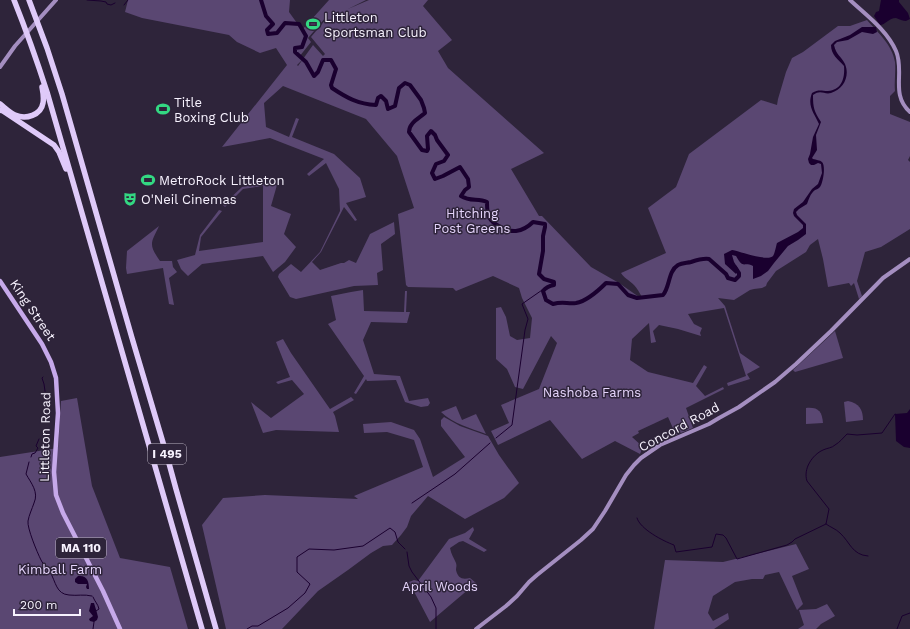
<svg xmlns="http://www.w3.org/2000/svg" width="910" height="629" viewBox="0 0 910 629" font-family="'Work Sans',sans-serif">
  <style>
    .green { fill: #5a4772; fill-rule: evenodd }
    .water { fill: #1a002f }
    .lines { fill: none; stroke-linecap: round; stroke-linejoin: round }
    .stream { stroke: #1a002f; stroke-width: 1 }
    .river { stroke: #1a002f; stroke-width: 4 }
    .secondary { stroke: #a48ec0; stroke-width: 4 }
    .primary { stroke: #c6a9ea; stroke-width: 4.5 }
    .highway { stroke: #dfcaf9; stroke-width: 5.5 }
    .labels { text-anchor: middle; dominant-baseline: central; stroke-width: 3; stroke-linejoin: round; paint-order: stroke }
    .shield { fill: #2e243a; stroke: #bbb4c3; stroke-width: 1 }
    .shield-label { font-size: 12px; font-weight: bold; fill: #f7f2fe }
    .poi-label { font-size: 13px; fill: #f7f2fe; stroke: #2e243a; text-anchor: start }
    .park-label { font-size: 13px; fill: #e5d4fb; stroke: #2e243a }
    .street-label { font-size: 13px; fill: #f7f2fe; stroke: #2e243a }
  </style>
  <rect width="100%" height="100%" fill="#2e243a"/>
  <g class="green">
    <path d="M128 0H290L289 12 302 30 329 0H366L348 9 369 0H428L423 6 452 40 438 51 448 68 544 153 511 169 539 216H542L591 267 619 283 639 297H642C639 292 637 288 634 285 629 280 624 278 621 273L666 253 648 208 676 187 689 154 761 100 777 105 778 99 786 72 792 58 803 52 838 26H850L867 20C878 33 892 44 895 62 896 72 894 81 895 91L890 96V114L910 122V156L908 160 910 162V229L881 247 865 252 857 281 862 296 859 299 854 283 851 286 849 283 828 287 823 259 818 239 810 245 806 252 776 271 767 283 766 286 762 288 754 289 750 290 734 300 718 298 725 306 740 353 760 367 747 374 750 379 728 386 727 383 746 376 724 308 688 314 694 324 702 328 700 333 701 336 678 329 659 325 653 331 656 342 651 343 649 323 632 339 630 360 648 372 693 383 704 365 707 367 696 386 705 396 723 387 724 389 686 408 693 428 676 435 668 417 638 431 639 433 632 437 643 447 640 454 615 441 582 459 550 420 498 445 491 431 509 423 501 405 539 389 557 343 551 336 523 389 515 387 507 369 496 359V308L501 307 506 317 510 336 517 340 530 338 532 318 522 298 519 288 493 276 456 291 453 288 408 287 406 285 398 214 414 208 397 156 366 119 283 86 264 103 266 127 289 137 296 118 299 119 292 137 334 154 360 178 366 197 346 203 357 220 355 221 344 207 321 252 312 262 320 270 341 263H344L349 260 356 263 370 234 394 222 395 234 381 244 383 270 377 273 378 285 354 286 296 299 290 297 278 277 279 274 291 264 301 272 320 252 340 211 339 189 326 163 309 176 307 174 324 159 270 138 222 147 287 65 276 48 260 53 237 42 229 35 142 18 125 12ZM326 17 327 18 311 37 325 54 323 56 313 45 298 66 297 65 302 60 299 57 311 42 308 38Z"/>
    <polygon points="263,182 277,185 271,206 291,214 284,234 296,247 285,262 273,272 263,256 202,264 188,276 181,269 177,260 195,255 200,235 219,210 222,211 201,237 199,251 263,242 263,186 243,189 225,207 223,205 242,187"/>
    <path d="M159 226C151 243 148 244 160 261H172L173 267 177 272 169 278 174 305 169 304 163 268 127 274 126 268 127 251Z"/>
    <polygon points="363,290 364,311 404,312 405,291 407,291 406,312 410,312 407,323 371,322 363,340 374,374 400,376 409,401 428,398 430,403 428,406 421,407 405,402 396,380 367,381 366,379 356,394 354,393 364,376 328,324 336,320 331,296 351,292"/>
    <polygon points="835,331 843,358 795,372 793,370"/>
    <polygon points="283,339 291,353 330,409 351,397 354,400 333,412 335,416 339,432 276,430 263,433 251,402 271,418 304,394 292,380 278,384 276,382 290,377 276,342"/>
    <polygon points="77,398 92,486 120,558 170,567 188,629 0,629 0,457 58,448 61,401"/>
    <path d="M848 401C859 403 863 410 863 420L846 422 844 402Z"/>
    <path d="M456 406 462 420 476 414 486 434C470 428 454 424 441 412Z"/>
    <path d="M806 408C818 407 822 411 823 423L806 424Z"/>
    <polygon points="444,417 460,426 488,436 499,455 519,483 504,498 465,519 428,496 411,516 407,527 401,535 392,545 383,546 371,553 348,570 318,591 282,629 226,629 202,525 223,498 265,495 358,499 354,496 423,467 414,440 387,432 364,433 363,424 391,422 414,430 420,439 433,477 465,457 441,426 441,420"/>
    <path d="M473 527 474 530 469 539 487 550 484 552 463 541 459 542 450 548C451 554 454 558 456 563 457 566 456 567 456 570 458 578 462 580 470 578L476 583 430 622 409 582 414 580 418 581 449 539 465 533Z"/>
    <polygon points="796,544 809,569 792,576 803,604 797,610 779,572 765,575 763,579 752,579 735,582 713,596 708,613 713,621 728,613 729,619 714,629 654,629 665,560 723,562"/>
    <polygon points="827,604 835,616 821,624 816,629 798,629 804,625 799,610 816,609"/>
  </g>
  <g class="water">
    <path d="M881 0H899V2L908 13 910 19 906 21C903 21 899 19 896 18 889 18 885 25 880 25L874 16 876 12 879 11Z"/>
    <path d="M862 27H876L877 32 873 34 862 32 848 40 837 42 834 45C836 55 841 56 845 64 850 76 844 89 831 93 824 95 821 89 813 95 813 108 814 111 821 122L816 135 817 150 812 158 813 159C816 160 820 160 822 162 826 166 823 183 820 187 818 189 817 189 815 190 810 194 809 199 807 204L799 209 796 212 797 215 806 224V234L798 240 788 246 774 263 768 271 761 276 753 279V266C743 261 744 270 736 256L732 255 734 262 739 270 736 274 725 264 724 254 732 250C739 251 768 262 773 256 775 253 776 246 777 243L798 232 803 228V225L794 216 793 213 794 209 803 202 812 189 818 184 822 173 821 164 818 163 814 165H811L809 163 808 159 810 154 813 137 819 124C814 113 807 106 812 93 819 89 821 91 828 91 842 90 845 78 844 66 838 59 831 55 831 45L835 41 850 35Z"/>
    <polygon points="910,409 910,448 904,447 896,441 895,414 907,413"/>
    <path d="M78 576C87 575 89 581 89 589H87L86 587 87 584H78L75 582V579Z"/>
    <polygon points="91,603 94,603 97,613 98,617 97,620 94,622 90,621 89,619 93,616 89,611"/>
  </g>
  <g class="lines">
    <g class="stream">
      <polyline points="87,0 101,1 106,2 107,4 111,5 115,3"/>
      <polyline points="124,5 128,0"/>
      <polyline points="43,377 42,378 44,384 46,398"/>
      <polyline points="496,438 512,425 525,330 528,319 522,304 545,288"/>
      <polyline points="31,457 32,454 35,453 38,448 36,446 39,439"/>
      <path d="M29 462 26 474C31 483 39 492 34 503 32 509 29 515 28 521 27 528 37 552 41 560 43 565 48 568 50 572 56 582 56 594 69 595 77 596 84 594 92 596"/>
      <polyline points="412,503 455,474 490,443"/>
      <path d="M637 518C640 529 663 541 674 545L676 552 712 547 716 534 723 535 726 538 737 559 787 545 792 542 795 539 826 524 829 509 807 481C803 469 812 455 823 450 827 448 832 448 835 445 840 442 843 438 847 434L857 435 882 433 895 414"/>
      <path d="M826 524C830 527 836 529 840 533 850 542 852 555 868 556"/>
      <polyline points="407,552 409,566 412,572 431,597 436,608 436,629"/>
      <path d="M93 597C95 602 98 604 99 609L96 611"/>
      <polyline points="93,629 94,622"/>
      <polyline points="247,629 252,626 258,626 288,608 305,593 310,584 297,572 297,557 309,549 334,550 363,546 390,528 395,532 398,542 405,549"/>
      <polyline points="897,629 902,616 910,613"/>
    </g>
    <path class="river" d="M261 0 266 16 273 24 267 30 268 34 277 33 285 23 299 24 306 36 302 47 295 48V52L306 62 314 76 318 72 323 60H331L336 69 331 85 332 88C347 98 358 104 376 105L378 98 381 96 386 101 388 109 395 106 399 88 405 83 410 85 421 100 424 108 425 113C418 119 409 123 409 132L422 150 427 151 428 149 427 136 431 131 435 135 437 140 448 155 444 161 436 164 432 173 435 179 443 176 460 167 468 179 469 187 465 190 461 196C470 202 478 198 487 202 487 206 487 213 489 217 493 225 508 232 516 231 523 230 528 227 533 222L545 224V227L543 236V251L539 274 544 279 554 282V285C549 286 546 287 543 291L546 300 553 304C563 301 567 304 576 303 587 301 598 291 606 283L618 284 628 295 637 298 663 295C670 287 668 271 678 265 682 263 687 263 691 262 697 260 703 258 709 259L726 274 728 278 735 280 739 276V273L735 267"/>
    <g class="secondary">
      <path d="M850 0C866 15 887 30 896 51 905 72 890 94 910 112"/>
      <polyline points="0,67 15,46 56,0"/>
      <polyline points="476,629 506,606 517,596 529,582 537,575 581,540 593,529 605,511 626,475 634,465 641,458 660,445 709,424 719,418 739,407 775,382 796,364 831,331 883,278 910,259"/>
    </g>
    <polyline class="primary" points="0,281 42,344 51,362 56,378 57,396 58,413 54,472 56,495 63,513 103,591 120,629"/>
    <g class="highway">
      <path d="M14 0C26 30 37 61 47 92L202 629"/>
      <polyline points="29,0 47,48 62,94 132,338 167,456 176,489 216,629"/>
      <path d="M0 104C5 108 10 113 15 115 26 120 41 115 43 103 44 98 43 92 42 87"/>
      <polyline points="0,110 3,111 54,145 59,152 66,169"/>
    </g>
  </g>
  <defs>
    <symbol id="stadium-bare" viewBox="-9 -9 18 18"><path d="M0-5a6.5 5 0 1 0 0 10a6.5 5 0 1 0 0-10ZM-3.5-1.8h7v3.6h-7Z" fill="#33d882" stroke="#2e243a" stroke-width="2.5" paint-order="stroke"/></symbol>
    <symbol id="theatre-bare" viewBox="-9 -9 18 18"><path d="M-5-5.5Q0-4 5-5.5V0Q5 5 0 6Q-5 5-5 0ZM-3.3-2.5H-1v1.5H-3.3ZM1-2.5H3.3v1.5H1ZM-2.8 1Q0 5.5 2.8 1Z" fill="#33d882" stroke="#2e243a" stroke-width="2.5" paint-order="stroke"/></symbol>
  </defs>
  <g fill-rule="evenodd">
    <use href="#stadium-bare" x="303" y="14" width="20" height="20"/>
    <use href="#stadium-bare" x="153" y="99" width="20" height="20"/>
    <use href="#stadium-bare" x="138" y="170" width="20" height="20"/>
    <use href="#theatre-bare" x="120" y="189" width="20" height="20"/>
  </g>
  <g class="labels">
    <g class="shield">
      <rect x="148" y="444" width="38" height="20" rx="3"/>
      <rect x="56" y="538" width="50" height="20" rx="3"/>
    </g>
    <g class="shield-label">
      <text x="167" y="454">I 495</text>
      <text x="81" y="548">MA 110</text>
    </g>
    <g class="poi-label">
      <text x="324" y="17">Littleton<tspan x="324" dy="15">Sportsman Club</tspan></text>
      <text x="174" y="102">Title<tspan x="174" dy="15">Boxing Club</tspan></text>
      <text x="159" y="180">MetroRock Littleton</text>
      <text x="141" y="199">O'Neil Cinemas</text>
    </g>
    <g class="park-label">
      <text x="472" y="213">Hitching<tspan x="472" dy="15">Post Greens</tspan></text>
      <text x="592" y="392">Nashoba Farms</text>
      <text x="60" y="569">Kimball Farm</text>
      <text x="440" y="586">April Woods</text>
    </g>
    <g class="street-label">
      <text transform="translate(33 310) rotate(56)">King Street</text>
      <text transform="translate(679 427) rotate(-28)">Concord Road</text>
      <text transform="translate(45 437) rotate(-89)">Littleton Road</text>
    </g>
  </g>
  <path d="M14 609v6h66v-6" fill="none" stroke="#f7f2fe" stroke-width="2"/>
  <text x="20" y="609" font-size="12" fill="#f7f2fe" stroke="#2e243a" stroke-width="3" paint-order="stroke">200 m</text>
</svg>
